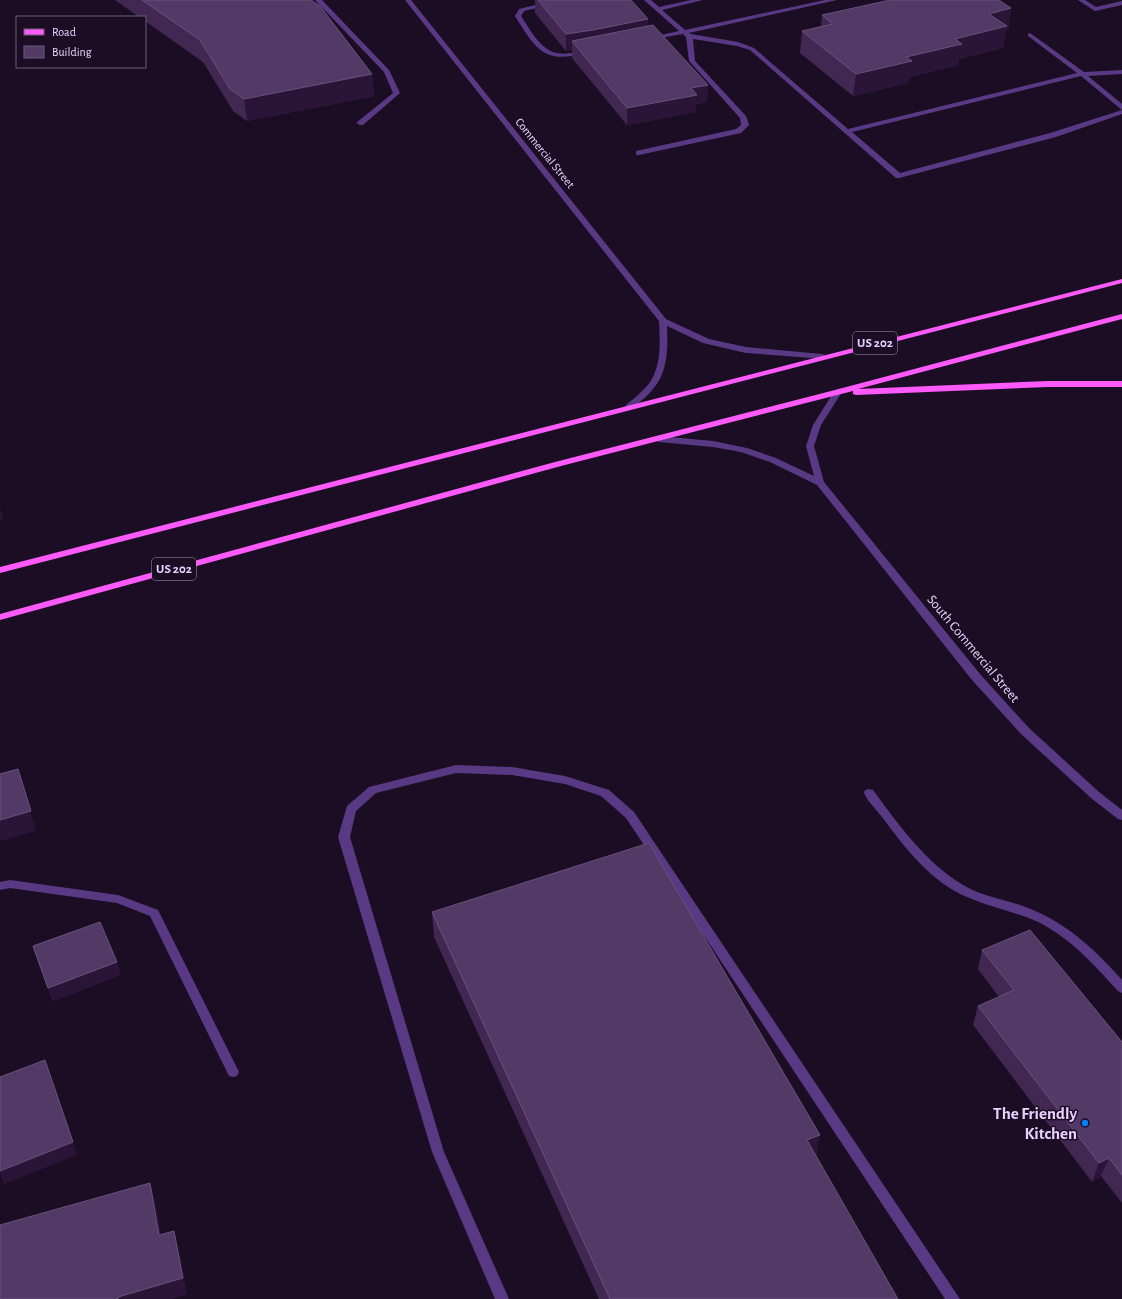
<svg xmlns="http://www.w3.org/2000/svg" width="1122" height="1299" viewBox="0 0 1122 1299" font-family="'Alegreya Sans',sans-serif">
  <style>
    .lines { fill: none; stroke-linecap: round; stroke-linejoin: round }
    .minor { fill: #593983; fill-rule: evenodd }
    .major { fill: #fe59fa; fill-rule: evenodd }
    .wall { fill: #412752 }
    .shaded-wall { fill: #2a1538 }
    .building { fill: #533965; stroke: #6a517d }
    .poi-dot { fill: #017efb; stroke: #1b0e24; stroke-width: 1.5 }
    .labels { text-anchor: middle; dominant-baseline: central; stroke-width: 3; stroke-linejoin: round; paint-order: stroke }
    .far-street-label { font-size: 12px; fill: #e9d1ff; stroke: #1b0e24 }
    .shield { fill: #1b0e24; stroke: #ab96bd; stroke-width: 1 }
    .shield-label { font-size: 13px; font-weight: bold; fill: #e9d1ff }
    .street-label { font-size: 14px; fill: #e9d1ff; stroke: #1b0e24 }
    .near-poi-label { font-size: 17px; font-weight: bold; fill: #e9d1ff; stroke: #1b0e24; text-anchor: end }
  </style>
  <rect width="100%" height="100%" fill="#1b0e24"/>
  <g class="lines">
    <g class="minor">
      <polygon points="315,0 322,0 389,70 400,93 363,125 360,125 356,123 393,93 384,72"/>
      <path d="M405 0H411L666 319 709 339 746 347 822 354 825 355 826 357 825 359 746 353 703 343 667 326C668 348 668 372 653 389 647 397 639 402 632 409H626L625 407 626 405C633 399 641 393 647 386 662 368 660 343 659 321Z"/>
      <path d="M556 0H569L524 11 521 16C529 28 541 51 557 53 566 55 576 52 585 50L587 51V53C544 64 537 51 515 16L519 9Z"/>
      <path d="M644 0H651L659 7 691 0H703L662 10 685 30 825 0H837L689 33 691 34 738 42 754 48 848 129 1077 73 1028 36V34L1030 33 1084 72 1122 70V74L1088 76 1122 104V114L1056 137 899 178H896L750 50 737 46 693 39 695 61 746 116 749 125 741 133 639 155H636V151L736 129 741 125 740 118 689 61 686 37 683 34 648 40V38L679 31ZM1081 76 1122 110 1050 133 900 173 852 132Z"/>
      <polygon points="1078,0 1085,0 1096,7 1122,1 1122,5 1095,11"/>
      <polygon points="838,389 842,392 821,425 814,446 824,482 980,674 1029,728 1099,792 1122,810 1122,820 1118,819 1091,798 1021,734 972,680 817,485 770,462 741,452 713,447 659,442 655,439 659,436 713,441 747,448 776,458 814,476 806,446 813,425 835,390"/>
      <polygon points="456,765 512,767 565,776 609,790 634,812 960,1299 945,1299 626,818 601,796 565,784 512,775 456,773 376,793 356,811 350,837 444,1152 509,1299 495,1299 432,1152 338,837 347,806 369,787"/>
      <path d="M869 789 873 790C899 825 925 862 963 885 981 896 1003 899 1023 906 1063 920 1094 948 1122 980V993L1118 991C1096 967 1073 941 1044 925 1019 912 992 908 967 897 931 882 905 848 882 817 876 809 868 802 864 793L865 790Z"/>
      <polygon points="10,880 118,895 158,910 239,1072 237,1076 233,1077 229,1076 150,916 117,903 10,888 0,890 0,882"/>
    </g>
    <g class="major">
      <polygon points="1122,279 1122,283 0,573 0,567"/>
      <polygon points="1122,314 1122,319 858,389 1048,381 1122,381 1122,387 1048,387 856,395 853,394 853,391 561,466 0,620 0,614 555,462 835,390"/>
    </g>
  </g>
  <g class="wall">
    <polygon points="115,0 311,0 372,74 374,96 247,121 233,111 203,62 145,21 145,17 139,17"/>
    <polygon points="535,0 631,0 648,26 708,85 707,102 696,104 696,112 627,125 572,58 572,50 566,51 535,13"/>
    <polygon points="1011,8 1008,30 1006,30 1003,48 959,59 958,65 909,77 908,83 853,96 800,53 802,31 821,26 822,15"/>
    <polygon points="432,912 816,1157 898,1299 599,1299 434,937"/>
    <polygon points="33,946 117,962 120,975 53,1001 37,959"/>
    <polygon points="982,950 1122,1042 1122,1203 1101,1176 1092,1182 973,1025 978,1006 999,997 978,969"/>
  </g>
  <g class="shaded-wall">
    <polygon points="1011,8 1008,30 1006,30 1003,48 959,59 958,65 909,77 908,83 853,96 856,74 955,39 989,14"/>
    <polygon points="648,19 648,36 572,41 572,50 566,51 566,34"/>
    <polygon points="372,74 374,96 247,121 244,99"/>
    <polygon points="708,85 707,102 696,104 696,112 627,125 627,108 691,88"/>
    <polygon points="0,507 3,519 0,520"/>
    <polygon points="18,769 36,831 0,841 0,820"/>
    <polygon points="117,962 120,975 53,1001 48,988"/>
    <polygon points="820,1135 816,1159 807,1140"/>
    <polygon points="73,1142 77,1155 4,1184 0,1174 0,1171"/>
    <polygon points="1109,1158 1101,1176 1092,1182 1099,1163"/>
    <polygon points="150,1183 155,1200 164,1252 159,1235"/>
    <polygon points="174,1231 178,1248 187,1294 171,1299 118,1299 118,1297"/>
  </g>
  <g class="building">
    <polygon points="142,0 311,0 320,6 372,74 244,99 230,89 200,40"/>
    <polygon points="538,0 631,0 648,19 593,30 566,34"/>
    <polygon points="890,0 999,0 1011,8 989,14 1007,26 955,39 962,44 906,57 912,61 856,74 802,31 833,24 822,15"/>
    <polygon points="653,25 708,85 691,88 697,95 627,108 572,41"/>
    <polygon points="18,769 31,811 0,820 0,774"/>
    <polygon points="649,843 820,1135 807,1140 898,1299 610,1299 432,912"/>
    <polygon points="100,922 117,962 48,988 33,946"/>
    <polygon points="1030,930 1122,1042 1122,1175 1109,1158 1099,1163 978,1006 1014,990 982,950"/>
    <polygon points="45,1060 73,1142 0,1171 0,1077"/>
    <polygon points="150,1183 159,1235 174,1231 183,1278 118,1297 118,1299 0,1299 0,1225"/>
  </g>
  <circle class="poi-dot" cx="1085" cy="1123" r="4"/>
  <g class="labels">
    <g class="far-street-label">
      <text transform="translate(545 153) rotate(51)">Commercial Street</text>
    </g>
    <g class="shield">
      <rect x="853" y="332" width="44" height="22" rx="3"/>
      <rect x="152" y="558" width="44" height="22" rx="3"/>
    </g>
    <g class="shield-label">
      <text x="875" y="343">US 202</text>
      <text x="174" y="569">US 202</text>
    </g>
    <g class="street-label">
      <text transform="translate(973 649) rotate(50)">South Commercial Street</text>
    </g>
    <g class="near-poi-label">
      <text x="1077" y="1113">The Friendly<tspan x="1077" dy="20">Kitchen</tspan></text>
    </g>
  </g>
  <rect x="16" y="16" width="130" height="52" fill="#1b0e24" stroke="#6d5c7c"/>
  <rect x="24" y="29" width="20" height="6" fill="#fe59fa" stroke="#6d5c7c"/>
  <text x="52" y="36" font-size="12" fill="#e9d1ff">Road</text>
  <rect x="24" y="46" width="20" height="12" fill="#533965" stroke="#6d5c7c"/>
  <text x="52" y="56" font-size="12" fill="#e9d1ff">Building</text>
</svg>
